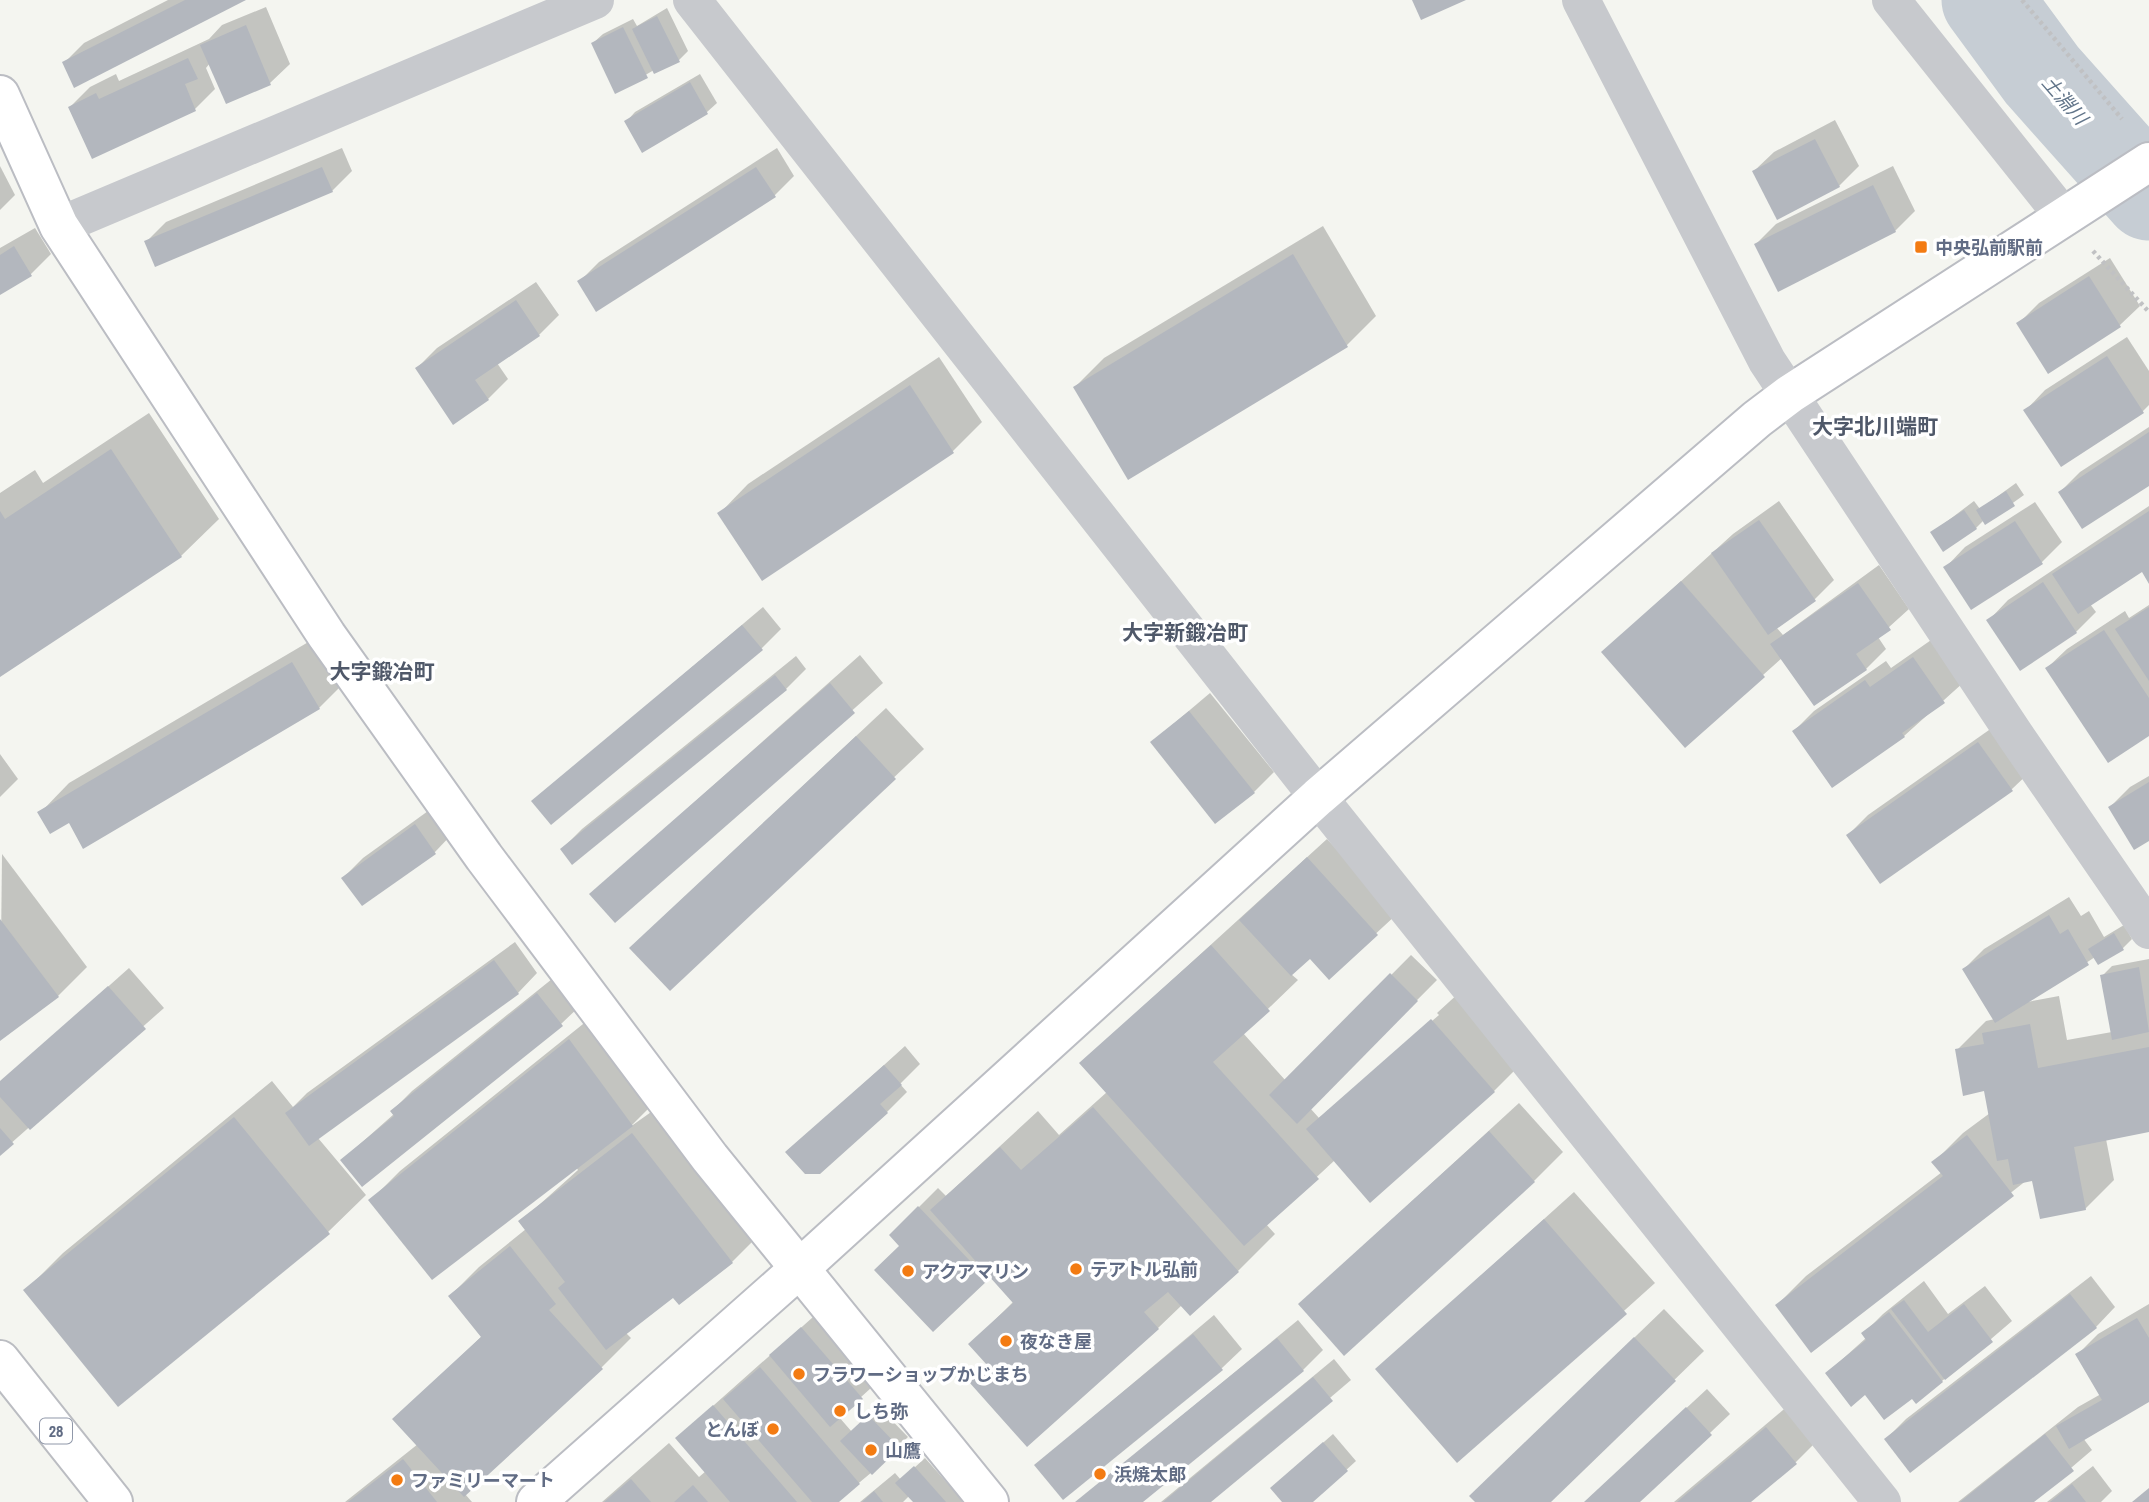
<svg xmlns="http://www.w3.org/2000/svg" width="2149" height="1502" viewBox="0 0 2149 1502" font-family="'Archivo Narrow','Noto Sans JP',sans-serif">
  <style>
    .shadow { fill: #0003 }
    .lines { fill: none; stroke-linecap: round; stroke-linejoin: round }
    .river { stroke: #c6cdd4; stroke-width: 91 }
    .building { fill: #b3b7be }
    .secondary-casing { stroke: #bbbdc3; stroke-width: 42 }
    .primary-casing { stroke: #bbbdc2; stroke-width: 42 }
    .path { stroke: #c0c1c3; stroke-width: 4.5; stroke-dasharray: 3.5 3.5; stroke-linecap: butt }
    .street { stroke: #c7c9cd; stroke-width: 38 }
    .secondary { stroke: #fff; stroke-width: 38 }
    .primary { stroke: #fff; stroke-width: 38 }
    .poi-dot { fill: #f37b12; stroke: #fff; stroke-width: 2.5 }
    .labels { text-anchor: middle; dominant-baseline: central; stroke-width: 7; stroke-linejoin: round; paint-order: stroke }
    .shield { fill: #fff; stroke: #9098a9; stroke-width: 2 }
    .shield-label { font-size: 16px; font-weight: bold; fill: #616c84 }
    .poi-label { font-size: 18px; font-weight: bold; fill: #616c84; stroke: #fff; text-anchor: start }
    .water-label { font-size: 19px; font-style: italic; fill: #617489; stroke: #fff }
    .quarter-label { font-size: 21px; font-weight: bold; fill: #4f5869; stroke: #fff }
  </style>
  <rect width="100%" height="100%" fill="#f4f5f0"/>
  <g class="shadow">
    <polygon points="168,0 242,0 64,63 84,43"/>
    <polygon points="266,7 290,64 270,83 210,63 206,68 215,89 195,109 93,157 70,107 90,87 116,74 119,81 209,39 222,25"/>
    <polygon points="667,8 688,51 679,60 654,70 616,92 593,43 603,34 633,19 637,26"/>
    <polygon points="700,74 717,103 707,112 643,150 626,122 635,112"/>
    <polygon points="1835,120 1859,166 1839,186 1754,171 1774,152"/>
    <polygon points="342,148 352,171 332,191 146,242 166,222"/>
    <polygon points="777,148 794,176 775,195 579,282 599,262"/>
    <polygon points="0,166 15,195 0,210"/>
    <polygon points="1893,166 1915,211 1895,231 1756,244 1776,224"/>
    <polygon points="1323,226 1376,316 1347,345 1129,477 1075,387 1104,358"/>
    <polygon points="35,228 51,254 31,274 0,293 0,248"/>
    <polygon points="2110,258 2140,306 2120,325 2019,323 2039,303"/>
    <polygon points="536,282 559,315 539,335 497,363 508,379 488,399 417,368 437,348"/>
    <polygon points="2127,337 2149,371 2149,405 2142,412 2026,410 2045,390"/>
    <polygon points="939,357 982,422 953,451 762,578 719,514 748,484"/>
    <polygon points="149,413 219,519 181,556 0,675 0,493 35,470 43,483"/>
    <polygon points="2149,427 2149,484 2060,492 2080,472"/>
    <polygon points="2016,483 2024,495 1986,522 1984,520 1976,528 1933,532 1974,501 1980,509"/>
    <polygon points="1779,501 1834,580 1814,600 1776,627 1783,635 1879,565 1909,609 1878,637 1886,649 1866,669 1782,658 1685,745 1603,652 1733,534"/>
    <polygon points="2035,502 2062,542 2042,562 1946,567 1965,547"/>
    <polygon points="2149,506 2149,581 2142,570 2090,604 2096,612 2076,632 1989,620 2008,600"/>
    <polygon points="2149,605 2149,734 2047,668 2067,649 2125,611 2129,618"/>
    <polygon points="763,607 781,629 761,649 534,801"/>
    <polygon points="322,634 348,679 319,708 70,821 40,813 69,783"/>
    <polygon points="1934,638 1964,682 1904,736 1832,786 1794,731 1814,711 1886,661 1891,668"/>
    <polygon points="860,655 883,683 615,921 591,894"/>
    <polygon points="796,656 806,669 786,689 562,849 582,829"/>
    <polygon points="1210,693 1274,772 1254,792 1152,742"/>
    <polygon points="886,708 924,749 670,989 661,919"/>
    <polygon points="1999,723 2032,770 2012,789 1848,835 1868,815"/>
    <polygon points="0,754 18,779 0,797"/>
    <polygon points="2149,776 2149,839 2110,807 2130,787"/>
    <polygon points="435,806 454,832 435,852 343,878 363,858"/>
    <polygon points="1327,839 1397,914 1329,977 1310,957 1291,974 1298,980 1243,1033 1286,1081 1411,955 1437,980 1310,1108 1319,1118 1439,1015 1437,1013 1461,991 1523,1062 1494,1091 1335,1160 1266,1224 1275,1234 1238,1271 1182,1305 1158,1328 989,1365 971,1344 1014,1301 990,1275 933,1330 901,1246 891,1235 938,1188 946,1196 1038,1111 1059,1135 1107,1092 1081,1063"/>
    <polygon points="2,854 87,967 58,996 0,1039"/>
    <polygon points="2069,897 2081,916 2089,911 2104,937 2124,925 2132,939 2123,948 2095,957 2027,1002 2059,996 2067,1040 2112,1032 2102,976 2112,966 2149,959 2149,1130 2106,1139 2114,1180 2085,1209 2034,1179 2027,1180 1811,1350 1777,1305 1806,1276 1942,1172 1934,1162 1963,1133 1990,1113 1985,1089 1957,1050 1986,1021 1995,1019 1964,969 1984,949"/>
    <polygon points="515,942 537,973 518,993 318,1138 366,1195 328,1232 26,1290 63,1253 272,1081 293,1107 307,1093"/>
    <polygon points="129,968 164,1008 0,1153 0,1083"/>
    <polygon points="557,975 581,1005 561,1024 342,1160 394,1114 392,1111 412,1091"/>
    <polygon points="598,1012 661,1096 630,1127 661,1105 761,1233 732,1262 674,1296 626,1333 631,1338 602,1367 465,1494 472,1502 345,1502 418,1444 395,1419 482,1336 450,1296 479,1267 526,1229 520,1222 578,1170 576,1167 371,1200 400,1171"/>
    <polygon points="905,1046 920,1064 900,1084 907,1092 887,1112 788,1152"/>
    <polygon points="1519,1103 1563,1152 1534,1181 1300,1304"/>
    <polygon points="1574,1192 1655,1283 1457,1461 1377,1369"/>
    <polygon points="2091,1276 2115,1307 2096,1327 1886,1439 1906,1419"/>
    <polygon points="1924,1281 1948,1314 1985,1286 2012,1321 1942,1381 1912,1396 1865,1393 1827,1373 1866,1338 1863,1334 1883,1314"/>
    <polygon points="2149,1304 2149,1400 2083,1438 2092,1450 2031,1502 1958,1502 2078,1407 2101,1394 2078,1354 2098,1334"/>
    <polygon points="822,1309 882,1378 839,1417 852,1432 878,1406 908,1437 872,1472 836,1502 602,1502 669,1443 699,1477 706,1471 677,1438"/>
    <polygon points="1664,1309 1704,1351 1549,1502 1477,1502 1500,1467"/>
    <polygon points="1214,1315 1242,1349 1222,1368 1063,1498 1036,1465"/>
    <polygon points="1298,1320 1323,1350 1303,1370 1140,1502 1077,1502"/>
    <polygon points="1334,1359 1351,1380 1208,1502 1161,1502"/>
    <polygon points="1707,1389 1730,1414 1637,1502 1585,1502"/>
    <polygon points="1796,1399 1825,1433 1796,1462 1748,1502 1674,1502"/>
    <polygon points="1333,1434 1356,1461 1311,1502 1284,1502 1282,1479"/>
    <polygon points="925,1458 964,1502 915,1502 909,1496 903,1502 860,1502 895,1473 901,1480"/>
    <polygon points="2093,1466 2112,1491 2101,1502 2047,1502"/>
  </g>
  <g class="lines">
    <polyline class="river" points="1987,0 2042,75 2149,195"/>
  </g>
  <g class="building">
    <polygon points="185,0 246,0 74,88 62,62"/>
    <polygon points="1412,0 1466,0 1421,20"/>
    <polygon points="657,16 680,62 654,74 632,29"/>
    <polygon points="246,25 271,85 226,104 200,45"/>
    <polygon points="623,27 648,78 615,94 591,43"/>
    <polygon points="188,58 198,79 185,84 196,111 92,159 68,107 96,93 99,99"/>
    <polygon points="690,82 708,114 642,153 624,121"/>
    <polygon points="1815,139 1840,187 1777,220 1752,171"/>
    <polygon points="322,167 333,192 155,267 144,241"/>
    <polygon points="756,167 776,197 596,312 577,281"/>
    <polygon points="1873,185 1896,232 1778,292 1754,244"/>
    <polygon points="14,246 32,276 0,295 0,255"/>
    <polygon points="1293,254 1348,347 1128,480 1073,387"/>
    <polygon points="2089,276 2121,327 2048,374 2016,323"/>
    <polygon points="516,300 540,336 475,380 489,400 453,425 415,368"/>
    <polygon points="2107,356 2144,413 2061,467 2023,410"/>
    <polygon points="910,385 954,453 762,581 717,513"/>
    <polygon points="2149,432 2149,486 2082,529 2058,492"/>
    <polygon points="111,449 182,557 0,677 0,511 5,519"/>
    <polygon points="2006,491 2015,506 1985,525 1976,510"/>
    <polygon points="1964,510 1977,529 1943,552 1930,532"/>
    <polygon points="2149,511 2149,584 2142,572 2078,614 2052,574"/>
    <polygon points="1759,520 1816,601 1768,635 1711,553"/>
    <polygon points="2015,521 2043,564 1971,610 1943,567"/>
    <polygon points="1681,581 1765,677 1685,748 1601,652"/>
    <polygon points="2043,582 2077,633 2020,671 1986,620"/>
    <polygon points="1858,583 1891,630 1856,654 1867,670 1814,706 1770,644"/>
    <polygon points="2149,607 2149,681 2115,629"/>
    <polygon points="742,625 763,650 551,825 531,801"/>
    <polygon points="2104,630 2149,698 2149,736 2108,763 2045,668"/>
    <polygon points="1913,657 1945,703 1902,733 1905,737 1832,788 1792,731 1865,680 1870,687"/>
    <polygon points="292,662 320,709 83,849 69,823 50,834 37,812"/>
    <polygon points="775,675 787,690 572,865 560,849"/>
    <polygon points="830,683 855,713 615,923 589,894"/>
    <polygon points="1189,711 1255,793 1215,824 1150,742"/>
    <polygon points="856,736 896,779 670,991 629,948"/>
    <polygon points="1978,742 2013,791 1880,884 1846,835"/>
    <polygon points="2149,782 2149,841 2134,850 2108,807"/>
    <polygon points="415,824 436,854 362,906 341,878"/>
    <polygon points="1307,857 1378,935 1329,980 1310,959 1291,976 1239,920"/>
    <polygon points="2049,915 2060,934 2068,929 2089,965 1995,1023 1962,969"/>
    <polygon points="0,919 59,997 0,1041"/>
    <polygon points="2114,933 2124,950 2098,965 2088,949"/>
    <polygon points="1211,945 1270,1011 1213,1062 1319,1179 1244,1246 1079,1063"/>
    <polygon points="494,960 519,994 309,1146 285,1113"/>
    <polygon points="2139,967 2149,1032 2112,1040 2100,975"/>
    <polygon points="1390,973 1418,1001 1297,1124 1269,1095"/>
    <polygon points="108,986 146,1029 30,1130 0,1097 0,1081"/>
    <polygon points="537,993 563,1026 362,1187 340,1160 394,1116 390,1111"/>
    <polygon points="1431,1019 1495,1092 1370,1203 1306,1129"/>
    <polygon points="2030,1024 2038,1068 2149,1047 2149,1132 2074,1147 2086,1210 2040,1219 2032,1181 2013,1185 2008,1159 1997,1161 1984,1091 1963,1096 1955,1049 1984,1044 1982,1033"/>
    <polygon points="569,1039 633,1126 432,1280 368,1200"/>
    <polygon points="884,1065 902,1085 880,1104 888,1113 820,1174 805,1174 785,1152"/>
    <polygon points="1093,1107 1239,1272 1190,1316 1168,1292 1144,1312 1159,1329 1027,1447 969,1382 987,1365 968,1344 1013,1303 930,1210 1000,1147 1021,1170"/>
    <polygon points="234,1117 330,1234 118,1407 23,1290"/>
    <polygon points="0,1128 14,1144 0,1156"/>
    <polygon points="1489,1131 1535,1182 1344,1356 1298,1304"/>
    <polygon points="632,1133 733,1263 679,1305 673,1298 606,1350 558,1288 565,1282 518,1221"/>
    <polygon points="1967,1135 2014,1196 1811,1353 1775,1305 1943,1176 1931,1162"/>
    <polygon points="918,1206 988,1280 933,1332 874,1270 899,1246 889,1235"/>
    <polygon points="1544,1219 1627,1314 1457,1463 1375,1369"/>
    <polygon points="510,1246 556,1304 549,1310 603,1369 464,1497 392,1419 481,1337 448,1296"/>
    <polygon points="2070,1294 2097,1328 1910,1473 1884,1439"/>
    <polygon points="1904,1300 1928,1332 1964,1304 1993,1342 1945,1380 1891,1309"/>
    <polygon points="1889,1312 1943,1382 1916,1404 1912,1399 1884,1420 1865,1395 1851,1407 1825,1373 1866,1340 1861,1333"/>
    <polygon points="2137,1318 2149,1338 2149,1402 2069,1449 2056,1426 2102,1400 2075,1354"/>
    <polygon points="801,1327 863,1399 830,1427 769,1355"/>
    <polygon points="1193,1334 1223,1370 1063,1500 1034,1465"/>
    <polygon points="1634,1337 1676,1381 1551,1502 1475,1502 1469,1496"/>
    <polygon points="1277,1338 1304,1371 1143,1502 1075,1502"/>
    <polygon points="760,1367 860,1484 839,1502 812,1502 723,1399"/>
    <polygon points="1313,1377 1333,1401 1211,1502 1163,1502"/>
    <polygon points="713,1405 797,1502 730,1502 675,1438"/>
    <polygon points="1686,1407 1712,1435 1640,1502 1584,1502"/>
    <polygon points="868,1415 900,1448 872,1475 840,1441"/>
    <polygon points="1766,1427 1797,1464 1751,1502 1677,1502"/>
    <polygon points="2045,1434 2074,1471 2034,1502 1960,1502"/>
    <polygon points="1323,1442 1348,1471 1313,1502 1282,1502 1270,1488"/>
    <polygon points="403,1459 437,1502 348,1502"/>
    <polygon points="914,1466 946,1502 913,1502 895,1483"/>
    <polygon points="631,1479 651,1502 604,1502"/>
    <polygon points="2072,1484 2086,1502 2050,1502"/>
    <polygon points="693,1485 708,1502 674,1502"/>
    <polygon points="2149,1488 2149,1502 2132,1502"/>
    <polygon points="874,1491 883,1502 862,1502"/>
  </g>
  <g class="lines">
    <defs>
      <g id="secondary">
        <polyline points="0,95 59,226 327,636 484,857 710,1158 989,1502"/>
        <polyline points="536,1502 799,1269 1318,797 1757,419 1790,394 2149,162"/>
      </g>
      <polyline id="primary" points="0,1360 113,1502"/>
    </defs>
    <use href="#secondary" class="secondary-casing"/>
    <use href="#primary" class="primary-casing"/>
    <g class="path">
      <polyline points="2022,0 2122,119"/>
      <polyline points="2093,251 2149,312"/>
    </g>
    <g class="street">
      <polyline points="692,0 1318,797 1882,1502"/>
      <polyline points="1581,0 1767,361 2015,735 2149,930"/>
      <polyline points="1891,0 2064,217"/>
      <polyline points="59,226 595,0"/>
    </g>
    <use href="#secondary" class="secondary"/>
    <use href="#primary" class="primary"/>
  </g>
  <g class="poi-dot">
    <rect x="1914" y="240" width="14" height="14" rx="3.5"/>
    <circle cx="1076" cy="1269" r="7"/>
    <circle cx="908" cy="1271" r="7"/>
    <circle cx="1006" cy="1341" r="7"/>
    <circle cx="799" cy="1374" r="7"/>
    <circle cx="840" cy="1411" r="7"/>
    <circle cx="773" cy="1429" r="7"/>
    <circle cx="871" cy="1450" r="7"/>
    <circle cx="1100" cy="1474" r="7"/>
    <circle cx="397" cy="1480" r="7"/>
  </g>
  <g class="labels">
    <rect class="shield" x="40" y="1418.5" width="32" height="25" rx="5"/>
    <g class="shield-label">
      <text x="56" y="1431">28</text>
    </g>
    <g class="poi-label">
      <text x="1935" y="247">中央弘前駅前</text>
      <text x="1090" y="1269">テアトル弘前</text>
      <text x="922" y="1271">アクアマリン</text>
      <text x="1020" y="1341">夜なき屋</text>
      <text x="813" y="1374">フラワーショップかじまち</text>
      <text x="854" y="1411">しち弥</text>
      <text x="759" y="1429" text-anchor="end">とんぼ</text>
      <text x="885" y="1450">山鷹</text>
      <text x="1114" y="1474">浜焼太郎</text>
      <text x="411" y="1480">ファミリーマート</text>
    </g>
    <g class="water-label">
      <text transform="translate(2065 100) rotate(49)">土淵川</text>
    </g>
    <g class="quarter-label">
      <text x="1875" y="426">大字北川端町</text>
      <text x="1185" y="632">大字新鍛冶町</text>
      <text x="382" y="671">大字鍛冶町</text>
    </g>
  </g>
</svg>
